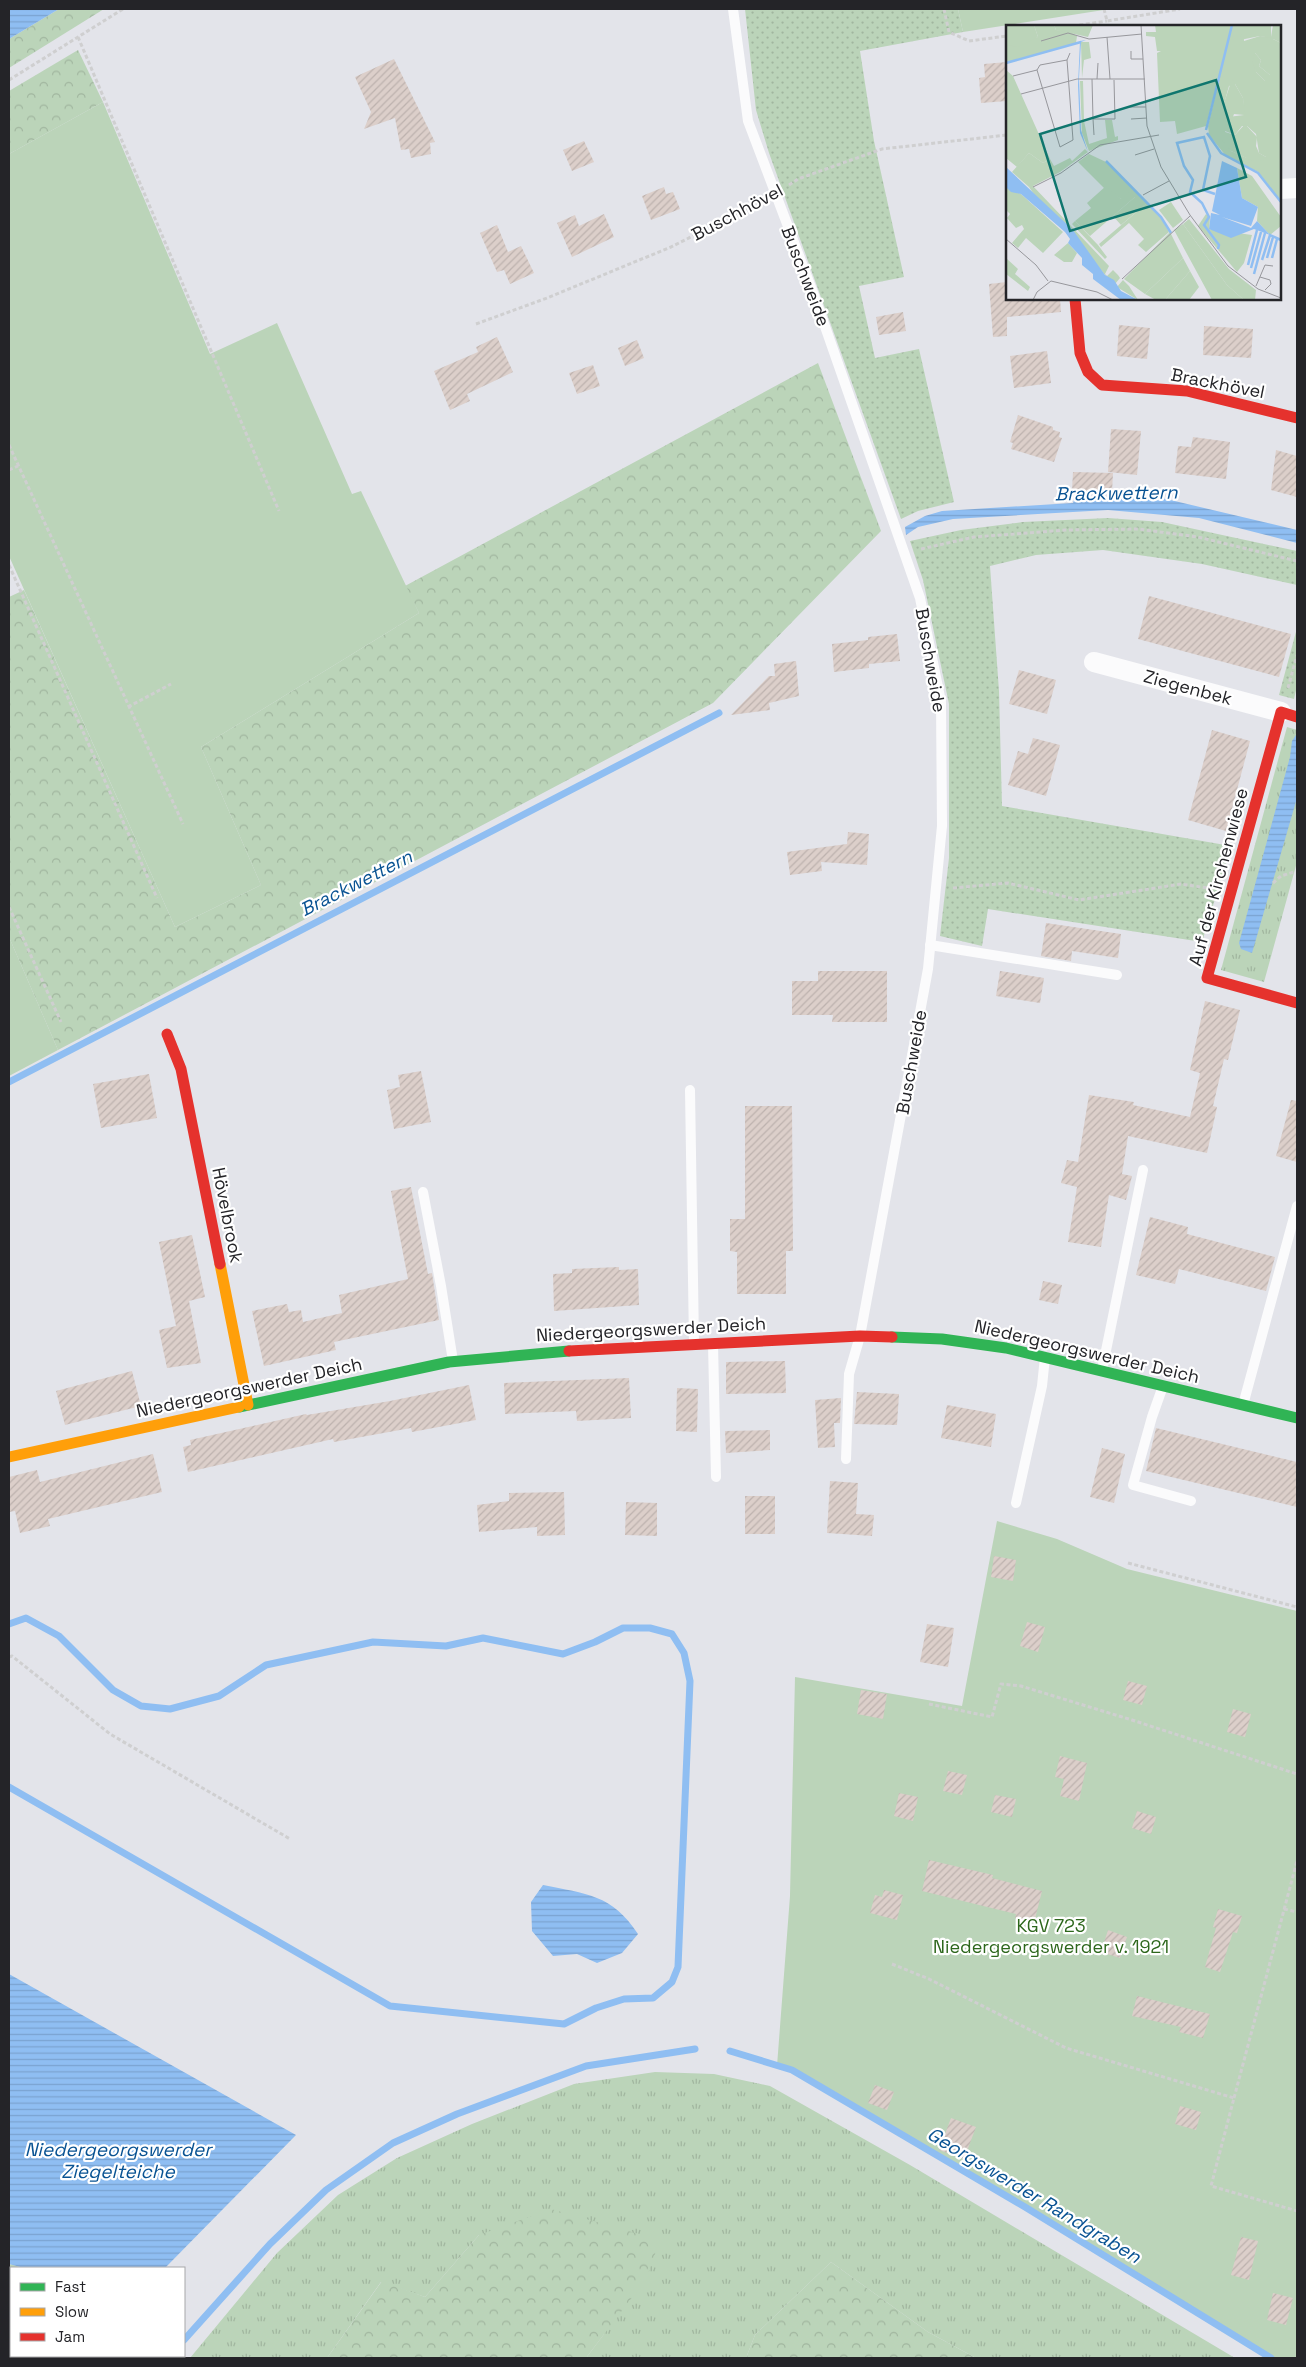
<svg xmlns="http://www.w3.org/2000/svg" width="1306" height="2367" viewBox="0 0 1306 2367" font-family="'Space Grotesk',sans-serif">
  <style>
    .grass { fill: url(#grass-tufts) }
    .forest { fill: url(#forest-crowns) }
    .park { fill: url(#park-dots) }
    .garden { fill: #bbd4b9 }
    .water { fill: url(#water-rules) }
    .lines { fill: none; stroke-linecap: round; stroke-linejoin: round }
    .stream { stroke: #8fbef2; stroke-width: 7 }
    .building { fill: url(#building-hatch) }
    .path { stroke: #cfcfd0; stroke-width: 3; stroke-dasharray: 4 2.5; stroke-linecap: butt }
    .lane { stroke: #fbfbfc; stroke-width: 10 }
    .street { stroke: #fbfbfc; stroke-width: 20 }
    .fast { stroke: #30b455; stroke-width: 11 }
    .slow { stroke: #ff9f0a; stroke-width: 11 }
    .jam { stroke: #e5322d; stroke-width: 11 }
    .labels { text-anchor: middle; dominant-baseline: central; stroke-width: 4.5; stroke-linejoin: round; paint-order: stroke }
    .street-label { font-size: 18px; fill: #242428; stroke: #fff }
    .park-label { font-size: 18px; fill: #2d671c; stroke: #fff }
    .water-label { font-size: 19px; font-style: italic; fill: #095393; stroke: #fff }
    .inset-river { fill: none; stroke: #8fbef2; stroke-width: 2.5 }
    .inset-road { fill: none; stroke: #97979c; stroke-width: 1 }
    .view { fill: #0f766e; fill-opacity: 0.15; stroke: #0f766e; stroke-width: 2.5 }
    .inset-edge { fill: none; stroke: #242428; stroke-width: 2.5 }
  </style>
  <defs>
    <pattern id="grass-tufts" width="24" height="20" patternUnits="userSpaceOnUse" patternTransform="scale(1.25)"><rect width="24" height="20" fill="#bbd4b9"/><path d="M3 7l-1-3M5 7V3M7 7l1-3M15 17l-1-3M17 17v-4M19 17l1-3" fill="none" stroke="#a1b69f"/></pattern>
    <pattern id="forest-crowns" width="20" height="18" patternUnits="userSpaceOnUse" patternTransform="scale(1.25)"><rect width="20" height="18" fill="#bbd4b9"/><path d="M2 6a3 3 0 1 1 6 0M12 15a3 3 0 1 1 6 0" fill="none" stroke="#a1b69f"/></pattern>
    <pattern id="park-dots" width="8" height="8" patternUnits="userSpaceOnUse" patternTransform="scale(1.25)"><rect width="8" height="8" fill="#bbd4b9"/><path d="M2 2h.1M6 6h.1" fill="none" stroke="#a1b69f" stroke-width="1.8" stroke-linecap="round"/></pattern>
    <pattern id="water-rules" width="6" height="5" patternUnits="userSpaceOnUse" patternTransform="scale(1.25)"><rect width="6" height="5" fill="#8fbef2"/><path d="M0 2.5h6" fill="none" stroke="#7ba3d0"/></pattern>
    <pattern id="building-hatch" width="6" height="6" patternUnits="userSpaceOnUse" patternTransform="scale(1.25)"><rect width="6" height="6" fill="#dccfca"/><path d="M-1 1l2-2M0 6l6-6M5 7l2-2" fill="none" stroke="#bdb2ae"/></pattern>
  </defs>
  <rect width="100%" height="100%" fill="#e3e4ea"/>
  <g class="grass">
    <polygon points="1287,727 1297,730 1297,862 1264,982 1221,970"/>
    <polygon points="655,2072 714,2074 770,2086 910,2165 1235,2358 976,2358 928,2332 831,2262 755,2335 746,2358 586,2358 604,2334 479,2235 425,2297 381,2282 327,2358 190,2358 277,2253 338,2195 397,2158 472,2124 574,2084"/>
    <polygon points="9,2264 24,2268 11,2268 11,2356 77,2356 74,2358 9,2358"/>
  </g>
  <g class="forest">
    <polygon points="59,9 104,9 9,68 9,39"/>
    <polygon points="78,50 103,102 9,154 9,91"/>
    <polygon points="818,363 881,531 713,703 58,1050 9,937 9,597 24,590 175,927 261,885 201,747 419,613 405,586"/>
    <polygon points="551,2209 660,2240 646,2279 586,2358 327,2358 382,2281 425,2297 479,2235"/>
    <polygon points="831,2262 928,2332 976,2358 746,2358 755,2335"/>
  </g>
  <g class="park">
    <polygon points="745,9 958,9 963,32 860,51 874,141 904,277 859,286 875,358 919,349 954,502 918,511 901,519 769,153 756,110"/>
    <polygon points="1108,518 1162,522 1297,551 1297,585 1202,564 1103,550 1036,555 990,566 999,691 1002,806 1231,846 1202,942 988,909 982,946 940,936 949,858 949,704 923,580 910,541 961,530 1023,522"/>
    <polygon points="1297,628 1297,686 1294,699 1279,695"/>
  </g>
  <g class="garden">
    <polygon points="958,9 1110,9 963,32"/>
    <polygon points="103,102 210,354 277,323 352,494 361,491 419,613 201,747 261,885 175,927 9,556 9,154"/>
    <polygon points="9,937 58,1050 9,1076"/>
    <polygon points="997,1521 1057,1539 1127,1569 1297,1611 1297,2358 1271,2358 1025,2207 792,2070 777,2066 790,1896 795,1677 962,1706"/>
  </g>
  <g class="water">
    <polygon points="9,9 59,9 9,39"/>
    <polygon points="1162,498 1297,530 1297,543 1199,518 1108,510 953,519 918,527 906,535 905,527 925,516 942,511 1073,503 1074,500"/>
    <polygon points="1296,735 1297,735 1297,798 1252,953 1241,949 1239,943 1290,757 1292,741"/>
    <path d="M543 1885C586 1894 612 1894 638 1934L622 1953 597 1963 577 1954 553 1956 532 1931 531 1902Z"/>
    <polygon points="9,1974 296,2135 165,2268 24,2268 9,2264"/>
  </g>
  <g class="lines">
    <g class="stream">
      <polyline points="9,1082 719,713"/>
      <polyline points="9,1624 26,1618 59,1636 113,1690 141,1706 170,1709 219,1696 266,1665 373,1642 446,1646 483,1638 563,1654 595,1642 623,1628 650,1628 672,1634 684,1653 690,1681 678,1967 672,1982 653,1998 624,1999 596,2008 564,2024 390,2006 9,1787"/>
      <polyline points="730,2051 792,2070 1025,2207 1271,2358"/>
      <polyline points="184,2340 270,2244 326,2190 393,2143 457,2114 586,2066 695,2049"/>
      <polyline points="168,2358 170,2356"/>
    </g>
  </g>
  <g class="building">
    <polygon points="394,59 435,142 430,143 431,154 411,158 409,149 401,150 395,118 364,129 371,112 355,77"/>
    <polygon points="1007,62 1007,101 981,103 979,78 985,77 984,64"/>
    <polygon points="584,141 594,162 572,171 563,150"/>
    <polygon points="664,187 666,194 673,192 680,209 651,220 642,196"/>
    <polygon points="604,214 614,237 572,257 557,223 575,215 579,226"/>
    <polygon points="497,225 508,252 521,246 534,273 510,284 504,270 497,272 480,233"/>
    <polygon points="1007,282 1007,299 1060,299 1061,312 1007,317 1007,336 993,337 989,284"/>
    <polygon points="903,312 906,331 879,335 876,317"/>
    <polygon points="1119,325 1150,328 1147,359 1117,356"/>
    <polygon points="1204,326 1253,329 1251,358 1203,355"/>
    <polygon points="497,337 513,372 467,394 470,401 450,410 434,371 478,352 476,347"/>
    <polygon points="637,340 644,358 625,366 618,348"/>
    <polygon points="1047,351 1051,383 1014,388 1010,356"/>
    <polygon points="593,365 600,386 577,394 569,373"/>
    <polygon points="1018,415 1053,427 1053,430 1060,432 1059,437 1062,438 1054,462 1011,449 1013,443 1010,442"/>
    <polygon points="1111,429 1141,431 1137,475 1108,472"/>
    <polygon points="1193,437 1230,442 1226,479 1175,473 1178,446 1191,447"/>
    <polygon points="1276,450 1297,456 1297,497 1271,490"/>
    <polygon points="1073,472 1113,473 1112,492 1072,490"/>
    <polygon points="1149,596 1291,634 1279,677 1138,639"/>
    <polygon points="897,634 900,661 869,664 869,668 834,672 832,644 868,640 868,637"/>
    <polygon points="796,661 799,696 769,703 770,710 731,715 769,676 775,676 774,664"/>
    <polygon points="1019,670 1056,680 1047,714 1009,704"/>
    <polygon points="1212,730 1250,741 1226,831 1188,820"/>
    <polygon points="1033,738 1060,745 1046,796 1008,785 1018,751 1028,754"/>
    <polygon points="848,832 869,834 867,865 821,862 822,871 790,875 787,852 847,844"/>
    <polygon points="1046,923 1121,934 1118,958 1072,951 1071,961 1041,956"/>
    <polygon points="818,971 887,971 887,1022 832,1022 833,1015 792,1015 792,981 818,981"/>
    <polygon points="1000,971 1044,978 1040,1003 996,996"/>
    <polygon points="1205,1001 1240,1010 1228,1060 1224,1059 1213,1106 1217,1107 1207,1153 1128,1136 1122,1174 1132,1176 1126,1200 1109,1195 1101,1247 1068,1242 1077,1187 1061,1183 1067,1160 1078,1162 1089,1095 1134,1102 1133,1105 1190,1117 1200,1073 1190,1070"/>
    <polygon points="421,1071 431,1122 394,1129 387,1090 400,1087 398,1075"/>
    <polygon points="149,1074 157,1118 101,1128 93,1084"/>
    <polygon points="1291,1100 1297,1101 1297,1162 1276,1156"/>
    <polygon points="745,1106 792,1106 793,1251 786,1251 786,1294 737,1294 737,1252 730,1251 730,1219 745,1219"/>
    <polygon points="411,1187 428,1274 432,1273 439,1320 334,1342 336,1350 264,1366 252,1311 287,1304 289,1312 301,1310 303,1322 342,1313 339,1295 408,1279 391,1191"/>
    <polygon points="1150,1217 1188,1227 1187,1234 1275,1257 1266,1291 1179,1269 1175,1284 1136,1275"/>
    <polygon points="192,1235 205,1297 189,1301 201,1363 167,1368 159,1330 176,1326 159,1242"/>
    <polygon points="619,1267 619,1270 638,1269 639,1305 554,1311 553,1274 572,1273 572,1269"/>
    <polygon points="1043,1281 1062,1285 1058,1304 1039,1300"/>
    <polygon points="785,1361 786,1393 726,1394 726,1362"/>
    <polygon points="132,1371 141,1406 65,1425 56,1391"/>
    <polygon points="629,1378 631,1418 577,1421 576,1411 505,1414 504,1383"/>
    <polygon points="469,1385 476,1420 412,1432 411,1428 334,1442 333,1439 188,1472 183,1447 191,1445 190,1440 306,1414 307,1415 390,1401"/>
    <polygon points="677,1388 698,1389 697,1432 676,1431"/>
    <polygon points="857,1392 899,1394 897,1425 854,1424"/>
    <polygon points="841,1398 840,1423 834,1423 835,1447 818,1448 815,1400"/>
    <polygon points="947,1405 996,1414 991,1447 941,1438"/>
    <polygon points="1156,1428 1297,1462 1297,1507 1146,1471"/>
    <polygon points="770,1430 770,1450 726,1453 725,1431"/>
    <polygon points="1102,1448 1125,1454 1114,1503 1090,1497"/>
    <polygon points="153,1454 162,1492 48,1519 50,1526 20,1533 15,1511 9,1512 9,1477 37,1470 40,1482"/>
    <polygon points="830,1481 858,1483 856,1514 874,1515 872,1536 827,1533"/>
    <polygon points="564,1492 565,1535 537,1536 537,1527 479,1532 477,1505 509,1501 509,1493"/>
    <rect x="745" y="1496" width="30" height="38"/>
    <polygon points="626,1502 657,1503 657,1536 625,1535"/>
    <polygon points="994,1556 1016,1560 1013,1581 991,1577"/>
    <polygon points="1027,1622 1045,1627 1038,1652 1020,1646"/>
    <polygon points="927,1624 954,1628 948,1667 920,1662"/>
    <polygon points="1128,1681 1147,1686 1142,1705 1123,1700"/>
    <polygon points="861,1690 887,1694 883,1719 857,1714"/>
    <polygon points="1233,1709 1251,1714 1245,1737 1227,1732"/>
    <polygon points="1060,1756 1087,1763 1079,1801 1060,1796 1064,1779 1055,1777"/>
    <polygon points="948,1771 967,1775 962,1795 943,1791"/>
    <polygon points="899,1793 918,1797 913,1821 894,1816"/>
    <polygon points="995,1795 1016,1799 1012,1817 991,1812"/>
    <polygon points="1137,1811 1156,1817 1151,1834 1132,1828"/>
    <polygon points="929,1860 993,1875 992,1878 1042,1891 1034,1923 1015,1918 1016,1914 922,1891"/>
    <polygon points="884,1890 903,1895 897,1920 870,1913 875,1895 882,1897"/>
    <polygon points="1218,1909 1242,1916 1237,1933 1233,1932 1220,1972 1205,1967 1216,1928 1213,1927"/>
    <polygon points="1108,1930 1127,1937 1120,1958 1101,1952"/>
    <polygon points="1137,1996 1210,2014 1203,2038 1179,2032 1181,2027 1132,2016"/>
    <polygon points="875,2085 894,2092 887,2110 868,2103"/>
    <polygon points="1180,2106 1201,2112 1196,2130 1175,2124"/>
    <polygon points="951,2118 976,2127 964,2159 939,2150"/>
    <polygon points="1241,2237 1258,2241 1249,2280 1231,2275"/>
    <polygon points="1273,2293 1293,2298 1286,2325 1267,2320"/>
  </g>
  <g class="lines">
    <g class="path">
      <polyline points="944,9 949,32 969,41 1007,36"/>
      <polyline points="1104,9 1107,21 1180,9"/>
      <polyline points="1073,26 1107,21"/>
      <polyline points="78,37 279,511"/>
      <polyline points="9,80 123,9"/>
      <polyline points="789,185 798,179 882,149 1007,135"/>
      <polyline points="476,324 547,298 671,247 762,201"/>
      <polyline points="9,445 183,824"/>
      <polyline points="9,470 18,466"/>
      <polyline points="921,549 974,537 1065,530 1138,529 1198,537 1297,561"/>
      <polyline points="9,565 157,898"/>
      <polyline points="1288,688 1297,655"/>
      <polyline points="128,707 171,684"/>
      <polyline points="1273,883 1281,876 1294,872"/>
      <polyline points="953,888 1008,883 1079,900 1181,884 1208,888"/>
      <polyline points="9,907 61,1022"/>
      <polyline points="1128,1563 1297,1607"/>
      <polyline points="9,1657 12,1656 110,1734 290,1839"/>
      <polyline points="929,1704 992,1717 1001,1684 1021,1686 1132,1720 1297,1774"/>
      <polyline points="1284,1909 1297,1912"/>
      <polyline points="892,1964 929,1979 1066,2048 1234,2098 1211,2186 1297,2211"/>
      <polyline points="1234,2098 1297,1861"/>
    </g>
    <g class="lane">
      <polyline points="733,9 748,121 814,295 920,598 941,702 942,826 928,969 860,1336 849,1374 846,1459"/>
      <polyline points="930,945 1117,975"/>
      <polyline points="690,1090 694,1343"/>
      <polyline points="423,1192 441,1286 453,1361"/>
      <polyline points="713,1344 716,1477"/>
      <polyline points="1102,1370 1143,1170"/>
      <polyline points="1163,1386 1152,1417 1133,1485 1191,1501"/>
      <polyline points="1243,1405 1297,1206"/>
      <polyline points="1016,1503 1042,1386 1045,1357"/>
    </g>
    <g class="street">
      <polyline points="1280,189 1297,188"/>
      <polyline points="1094,662 1281,712"/>
    </g>
    <g class="fast">
      <polyline points="892,1337 942,1339 1006,1348 1297,1418"/>
      <polyline points="239,1407 449,1362 569,1351"/>
    </g>
    <g class="slow">
      <polyline points="220,1264 248,1405"/>
      <polyline points="9,1457 239,1407"/>
    </g>
    <g class="jam">
      <polyline points="1075,299 1080,353 1088,372 1102,385 1187,391 1297,418"/>
      <polyline points="1297,717 1281,712 1207,978 1297,1003"/>
      <polyline points="167,1034 181,1069 220,1264"/>
      <polyline points="569,1351 860,1336 892,1337"/>
    </g>
  </g>
  <g class="labels">
    <g class="street-label">
      <text transform="translate(737 212) rotate(-28)">Buschhövel</text>
      <text transform="translate(806 276) rotate(69)">Buschweide</text>
      <text transform="translate(1218 383) rotate(11)">Brackhövel</text>
      <text transform="translate(931 660) rotate(80)">Buschweide</text>
      <text transform="translate(1188 687) rotate(15)">Ziegenbek</text>
      <text transform="translate(1218 877) rotate(-75)">Auf der Kirchenwiese</text>
      <text transform="translate(911 1062) rotate(-80)">Buschweide</text>
      <text transform="translate(228 1215) rotate(79)">Hövelbrook</text>
      <text transform="translate(651 1329) rotate(-3)">Niedergeorgswerder Deich</text>
      <text transform="translate(1087 1351) rotate(13)">Niedergeorgswerder Deich</text>
      <text transform="translate(249 1387) rotate(-12)">Niedergeorgswerder Deich</text>
    </g>
    <g class="park-label">
      <text x="1051" y="1925">KGV 723<tspan x="1051" dy="21">Niedergeorgswerder v. 1921</tspan></text>
    </g>
    <g class="water-label">
      <text transform="translate(1116 493) rotate(-1)">Brackwettern</text>
      <text transform="translate(356 883) rotate(-27)">Brackwettern</text>
      <text x="118" y="2149">Niedergeorgswerder<tspan x="118" dy="22">Ziegelteiche</tspan></text>
      <text transform="translate(1034 2195) rotate(31)">Georgswerder Randgraben</text>
    </g>
  </g>
  <g transform="translate(1006 25)">
    <rect width="275" height="275" fill="#e3e4ea"/>
    <path d="M226 0H237L238 16 254 11 265 12 267 0V14L275 18V177L252 147 220 131 203 110 202 101ZM249 28 255 35 253 41 264 50 259 56 250 47ZM229 59 237 73 238 90 214 93 223 61ZM236 101H241L250 109 253 128 260 132 241 133 225 126 219 106 229 110ZM231 143 246 151 275 192V201L264 210 251 196 252 182 236 173ZM0 162 15 169 57 207 37 228 20 213 12 223 6 218 18 204 16 200 10 203 1 193 4 189 0 185ZM177 233 184 246 159 275H150L139 269Z" fill="#bbd4b9" fill-rule="evenodd"/>
    <path d="M28 0H48L50 5 63 6 71 11 70 18 0 38V19L32 12ZM237 0H265V13L254 11 234 15ZM267 0H275V18L267 14ZM249 28 255 35 253 41 264 50V56H259L250 47 246 36ZM226 54 237 73 239 87 238 90 228 89 225 97H221L213 93ZM239 99 251 112 250 121 253 128 260 132 259 135 247 136 225 126 216 115V106L229 110ZM83 129 100 137 141 178 115 200 107 191 129 172 115 174 98 163 72 137ZM26 160 103 241 99 249 101 251 107 245 112 250 114 253 109 259 99 250 53 193 30 172 23 162ZM200 189 204 193 203 204 246 210 238 238 231 247 192 201ZM183 194 223 244 250 265 249 275H238L221 260 177 199ZM69 196 92 220 101 232 99 234 66 199ZM117 255 123 261 132 275 111 262Z" fill="#bbd4b9"/>
    <path d="M75 17H83L85 33 78 35 76 53ZM74 56H77L78 94H86L78 96 83 119 101 113 99 95H106L109 112 112 111V115L83 126 76 108ZM79 124 82 127 54 147 27 161 23 162 6 147 23 128 37 138 44 134 48 141 64 133 66 136Z" fill="#bbd4b9"/>
    <path d="M0 0H28L32 12 12 22 1 20ZM48 0H87L82 12 50 5ZM149 0H226L200 101 171 109 169 96 154 97 151 28 155 26H151L149 12 140 11V7H150ZM0 45 7 51 44 134 37 138 23 128 11 142 0 133ZM100 161 115 174 124 167 129 172 84 211 69 196 85 183 81 178ZM165 177 177 195 167 203 153 185ZM141 178 155 193 163 207 140 227 132 220 138 214 123 198 95 222 93 219ZM177 199 221 260 238 275H206L168 205ZM164 207 177 233 139 269 118 254ZM62 218 71 228 66 237H58L48 230ZM0 233 12 244 9 249 24 262 22 266 0 249ZM184 246 193 262 183 275H159Z" fill="#bbd4b9"/>
    <path d="M80 15 75 17 73 53 75 105 82 127 74 108 72 60 74 16ZM216 136 231 143 236 173 252 182 245 201 216 192 245 203 251 196 264 210 248 204 225 213 203 204 205 188 214 190 206 186ZM0 142 67 205 99 250 108 255 115 266 132 275H115L87 254V249L76 240V233L62 218 64 214 59 207 15 169 5 167 0 162Z" fill="#8fbef2"/>
    <path class="inset-river" d="M0 38 75 17M200 105 226 0M201 108 215 128 252 148 275 177M100 136 155 192 165 208M209 169 197 165 204 131 198 112 171 118 178 141 187 155 184 167 196 178 203 192 198 200 213 220 212 224M261 233 267 212M266 233 271 214M256 235 264 210 275 215M242 240 251 205M245 243 255 207M248 249 259 208"/>
    <path class="inset-road" d="M135 0 141 101 155 142 184 190 222 241 252 264 275 273M101 12 104 54M35 16 62 8 83 14 136 9M125 26V34H137M31 45 54 122 67 115 61 35 64 28M7 51 31 45 34 40 61 35M86 54 87 94H109L108 55M91 54 92 38M15 69 71 54H139M121 82H140M87 94 88 110M125 94 141 93M129 130 148 124M27 162 55 148 94 120 153 110M137 170 163 156M0 214 30 240 42 256M254 252 264 255 265 259 259 265M116 254 184 191M250 261 259 240 267 241M27 275 31 267 45 256 91 267 107 275"/>
    <path class="view" d="M210 55 240 152 64 206 34 109Z"/>
    <rect width="275" height="275" class="inset-edge"/>
  </g>
  <rect width="1306" height="2367" fill="none" stroke="#242428" stroke-width="20"/>
  <rect x="10" y="2267" width="175" height="90" fill="#ffffff" stroke="#a7a7a9"/>
  <rect x="20" y="2283" width="25" height="8" fill="#30b455" stroke="#a7a7a9"/>
  <text x="55" y="2292" font-size="15" fill="#242428">Fast</text>
  <rect x="20" y="2308" width="25" height="8" fill="#ff9f0a" stroke="#a7a7a9"/>
  <text x="55" y="2317" font-size="15" fill="#242428">Slow</text>
  <rect x="20" y="2333" width="25" height="8" fill="#e5322d" stroke="#a7a7a9"/>
  <text x="55" y="2342" font-size="15" fill="#242428">Jam</text>
</svg>
